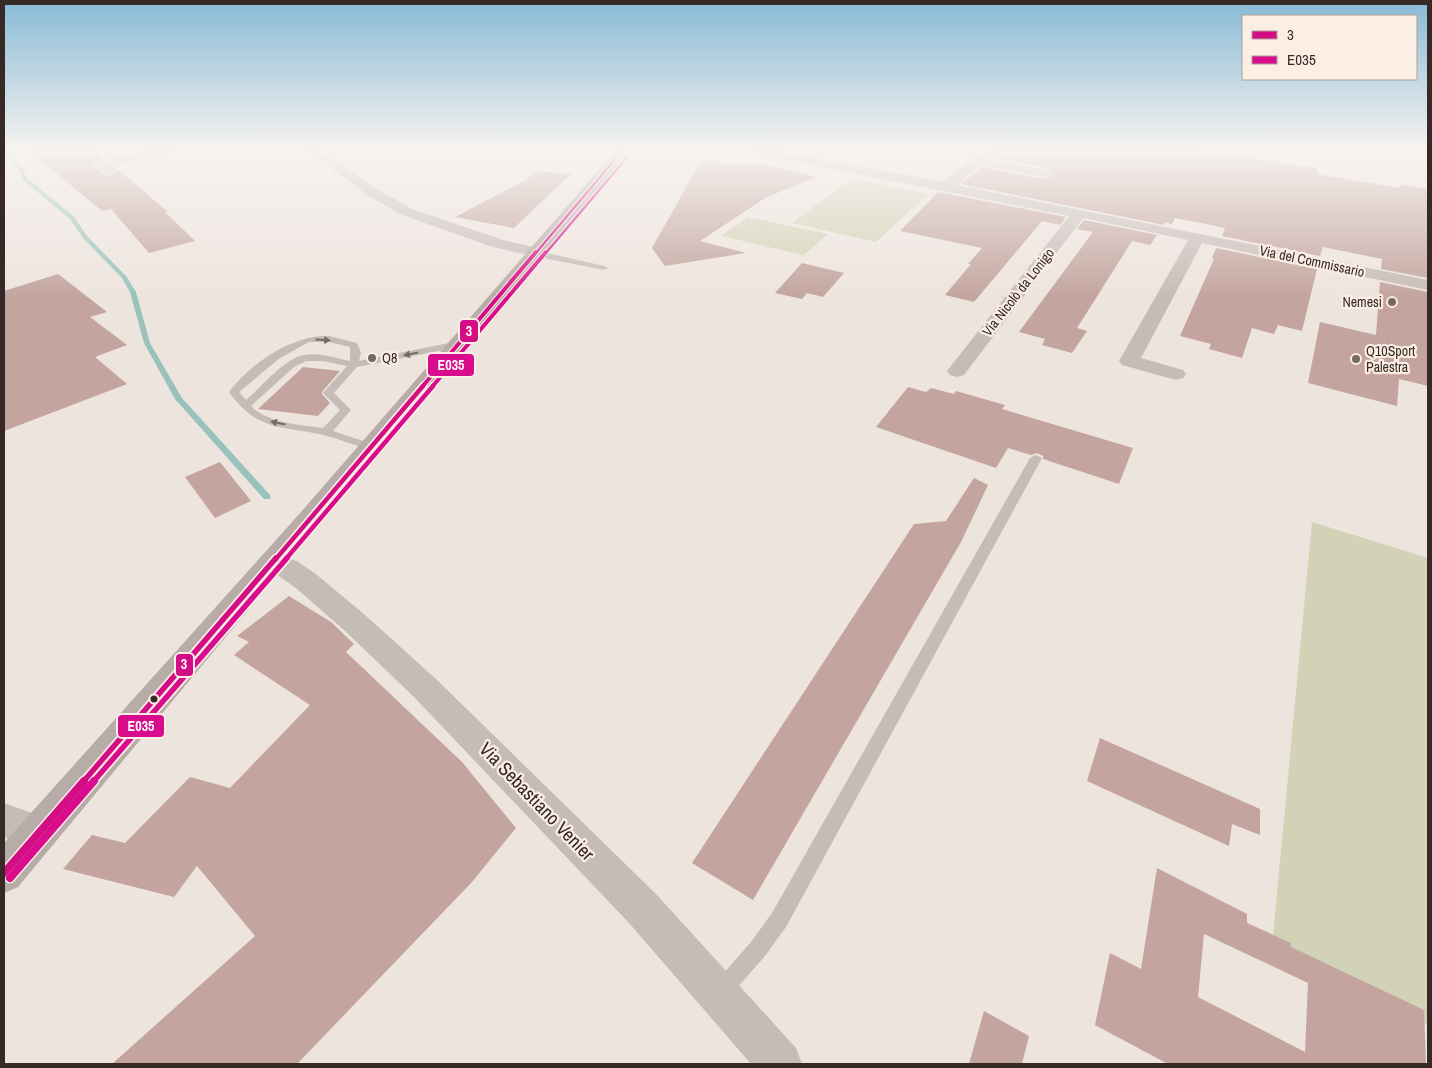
<svg xmlns="http://www.w3.org/2000/svg" width="1432" height="1068" viewBox="0 0 1432 1068" font-family="'Archivo Narrow',sans-serif">
  <style>
    .green { fill: #d1d2b6 }
    .lines { fill: none; stroke-linecap: round; stroke-linejoin: round }
    .stream { fill: #99c2bc; fill-rule: evenodd }
    .building { fill: #c3a49e; fill-rule: evenodd }
    .service { fill: #c6bcb7; fill-rule: evenodd }
    .minor { fill: #c6bcb7; fill-rule: evenodd }
    .secondary { fill: #b7aca8; fill-rule: evenodd }
    .bus-1-far4-casing { stroke: #fbeee4; stroke-width: 4.5 }
    .bus-1-far3-casing { stroke: #fbeee4; stroke-width: 6 }
    .bus-1-far2-casing { stroke: #fbeee4; stroke-width: 8 }
    .bus-1-far1-casing { stroke: #fbeee4; stroke-width: 9 }
    .bus-1-casing { stroke: #fbeee4; stroke-width: 11 }
    .bus-2-far4-casing { stroke: #fbeee4; stroke-width: 4.5 }
    .bus-2-far3-casing { stroke: #fbeee4; stroke-width: 6 }
    .bus-2-far2-casing { stroke: #fbeee4; stroke-width: 8 }
    .bus-2-far1-casing { stroke: #fbeee4; stroke-width: 9 }
    .bus-2-casing { stroke: #fbeee4; stroke-width: 11 }
    .bus-1-far4 { stroke: #d30d84; stroke-width: 2.5 }
    .bus-1-far3 { stroke: #d30d84; stroke-width: 4 }
    .bus-1-far2 { stroke: #d30d84; stroke-width: 4.5 }
    .bus-1-far1 { stroke: #d30d84; stroke-width: 5.5 }
    .bus-1 { stroke: #d30d84; stroke-width: 8 }
    .bus-2-far4 { stroke: #d80c8c; stroke-width: 2.5 }
    .bus-2-far3 { stroke: #d80c8c; stroke-width: 4 }
    .bus-2-far2 { stroke: #d80c8c; stroke-width: 4.5 }
    .bus-2-far1 { stroke: #d80c8c; stroke-width: 5.5 }
    .bus-2 { stroke: #d80c8c; stroke-width: 8 }
    .oneway { fill: #776b67 }
    .poi-dot { fill: #776a66; stroke: #fbeee4; stroke-width: 2 }
    .bus-dot { fill: #372925; stroke: #fbeee4; stroke-width: 2 }
    .labels { text-anchor: middle; dominant-baseline: central; stroke-width: 4.5; stroke-linejoin: round; paint-order: stroke }
    .far-street-label { font-size: 14px; fill: #372925; stroke: #fbeee4 }
    .far-poi-label { font-size: 14px; fill: #372925; stroke: #fbeee4; text-anchor: start }
    .near-street-label { font-size: 19px; fill: #372925; stroke: #fbeee4 }
    .line-badge { stroke: #fbeee4; stroke-width: 2 }
    .badge-label { font-size: 14px; text-anchor: middle; font-weight: bold; fill: #fff }
  </style>
  <rect width="100%" height="100%" fill="#eee4de"/>
  <g class="green">
    <polygon points="852,179 928,194 876,242 792,223"/>
    <polygon points="748,217 828,234 804,255 721,236"/>
    <polygon points="1312,522 1428,558 1428,1025 1272,946"/>
  </g>
  <g class="lines">
    <polygon class="stream" points="4,150 6,150 22,167 27,178 74,217 87,236 126,276 136,292 150,343 182,398 270,495 271,497 270,499 264,499 175,399 144,343 130,292 122,278 83,238 70,219 23,180 18,168 4,152"/>
  </g>
  <g class="building">
    <polygon points="28,150 94,150 104,158 93,162 93,165 104,174 110,176 119,170 168,212 165,212 195,241 149,253 111,209 102,211"/>
    <polygon points="991,150 1193,150 1309,167 1317,169 1317,173 1322,175 1400,188 1401,185 1428,189 1428,278 1381,269 1382,259 1323,247 1320,256 1222,236 1225,228 1196,222 1175,218 1172,224 1165,222 1164,225 961,184 982,167 1043,179 1048,178 1052,174 1048,168 984,156"/>
    <polygon points="707,160 721,163 758,163 816,177 765,198 700,241 746,253 665,266 652,248 698,166"/>
    <polygon points="536,171 571,174 514,228 455,217 526,180"/>
    <polygon points="938,192 1066,217 1060,225 1042,221 974,302 945,295 971,264 968,264 982,248 900,231"/>
    <polygon points="1084,220 1157,235 1150,245 1132,241 1077,328 1087,331 1072,353 1042,345 1045,339 1019,332 1093,232 1077,229"/>
    <polygon points="1216,248 1317,269 1302,331 1278,325 1274,334 1252,328 1242,358 1209,349 1211,344 1180,336 1214,259 1212,258"/>
    <polygon points="802,263 844,273 823,297 807,293 802,299 775,293"/>
    <polygon points="58,274 107,312 90,317 127,345 95,357 127,384 4,431 4,291"/>
    <polygon points="1380,282 1428,292 1428,386 1399,379 1397,406 1308,383 1320,322 1376,335"/>
    <polygon points="303,367 340,371 322,392 322,394 330,403 318,416 258,409"/>
    <polygon points="908,387 926,392 931,388 954,394 956,391 1005,405 1002,409 1133,448 1119,484 1043,459 1043,456 1037,453 1031,455 1008,448 996,468 876,427"/>
    <polygon points="220,462 251,501 215,518 185,477"/>
    <polygon points="974,478 988,485 961,542 753,900 692,863 914,524 946,521"/>
    <polygon points="289,596 331,622 354,644 346,652 462,762 516,828 472,882 297,1064 112,1064 255,936 197,866 174,897 63,869 92,835 125,843 190,777 230,788 310,705 234,655 249,642 237,636"/>
    <polygon points="1100,738 1260,809 1260,835 1232,824 1229,846 1087,781"/>
    <path d="M1157 868 1247 914V923L1291 943V947L1424 1010 1426 1064H1168L1095 1025 1110 953 1141 969ZM1204 934 1308 983 1305 1052 1198 997Z"/>
    <polygon points="984,1011 1029,1036 1022,1064 969,1064"/>
  </g>
  <g class="lines">
    <g class="service">
      <polygon points="534,250 604,266 608,268 604,270 548,259 534,254"/>
      <path d="M329 336 357 343 361 353 359 361 459 341 464 344 459 347 357 367 334 393 351 410 333 431 375 445 377 447 375 449 371 450C355 446 340 439 323 435 280 425 258 432 229 392 250 364 293 334 329 336ZM309 342H329L350 347V361C335 358 319 352 304 355 283 359 262 387 246 400L239 392 280 358ZM306 361H323L347 366 323 393 340 410 323 428C299 424 270 424 251 406L294 367Z"/>
      <polygon points="1036,455 1042,458 786,927 765,956 728,998 721,1001 714,998 711,991 714,984 751,942 772,913 1030,458"/>
    </g>
    <g class="minor">
      <polygon points="153,150 175,150 169,154 112,166 117,170 110,174 105,173 94,164 101,160"/>
      <polygon points="305,150 319,150 379,190 412,209 503,240 543,249 545,252 543,255 537,257 493,247 402,215 369,196"/>
      <polygon points="751,150 774,150 943,182 973,158 978,157 1043,169 1048,170 1050,173 1048,176 1043,177 981,165 957,185 1428,280 1428,290 1202,243 1141,358 1183,370 1186,374 1183,378 1176,380 1122,365 1119,361 1188,240 1083,218 964,375 957,377 950,375 947,371 1069,216 757,154"/>
      <polygon points="270,555 297,561 317,575 364,614 436,679 657,895 796,1048 802,1064 751,1064 629,923 414,697 344,630 297,589 279,576 260,572 256,565 260,558"/>
      <polygon points="4,803 51,820 56,832 51,844 38,850 4,837"/>
    </g>
    <polygon class="secondary" points="616,150 630,150 18,887 4,893 4,843 301,512"/>
    <defs>
      <polyline id="bus-1-far4" points="535,254 623,150"/>
      <polyline id="bus-1-far3" points="422,387 536,252"/>
      <polyline id="bus-1-far2" points="275,560 423,386"/>
      <polyline id="bus-1-far1" points="83,782 276,558"/>
      <polyline id="bus-1" points="4,873 84,781"/>
      <polyline id="bus-2-far4" points="545,254 629,155"/>
      <polyline id="bus-2-far3" points="432,387 546,252"/>
      <polyline id="bus-2-far2" points="285,560 433,386"/>
      <polyline id="bus-2-far1" points="93,782 287,558"/>
      <polyline id="bus-2" points="10,878 94,781"/>
    </defs>
    <use href="#bus-1-far4" class="bus-1-far4-casing"/>
    <use href="#bus-1-far3" class="bus-1-far3-casing"/>
    <use href="#bus-1-far2" class="bus-1-far2-casing"/>
    <use href="#bus-1-far1" class="bus-1-far1-casing"/>
    <use href="#bus-1" class="bus-1-casing"/>
    <use href="#bus-2-far4" class="bus-2-far4-casing"/>
    <use href="#bus-2-far3" class="bus-2-far3-casing"/>
    <use href="#bus-2-far2" class="bus-2-far2-casing"/>
    <use href="#bus-2-far1" class="bus-2-far1-casing"/>
    <use href="#bus-2" class="bus-2-casing"/>
    <use href="#bus-1-far4" class="bus-1-far4"/>
    <use href="#bus-1-far3" class="bus-1-far3"/>
    <use href="#bus-1-far2" class="bus-1-far2"/>
    <use href="#bus-1-far1" class="bus-1-far1"/>
    <use href="#bus-1" class="bus-1"/>
    <use href="#bus-2-far4" class="bus-2-far4"/>
    <use href="#bus-2-far3" class="bus-2-far3"/>
    <use href="#bus-2-far2" class="bus-2-far2"/>
    <use href="#bus-2-far1" class="bus-2-far1"/>
    <use href="#bus-2" class="bus-2"/>
  </g>
  <defs><path id="oneway-solid" d="M-6-.8H1V-3.2L6.5 0L1 3.2V.8H-6Z" transform="scale(1.25)"/></defs>
  <g class="oneway">
    <use href="#oneway-solid" transform="translate(323 340) rotate(4)"/>
    <use href="#oneway-solid" transform="translate(411 354) rotate(169)"/>
    <use href="#oneway-solid" transform="translate(278 423) rotate(-168)"/>
  </g>
  <linearGradient id="sky" x2="0" y2="1"><stop stop-color="#88bad6"/><stop offset="0.5" stop-color="#f7f3f0"/><stop offset="1" stop-color="#f7f3f0" stop-opacity="0"/></linearGradient>
  <rect width="1432" height="299" fill="url(#sky)"/>
  <g class="poi-dot">
    <circle cx="1392" cy="302" r="5"/>
    <circle cx="372" cy="358" r="5"/>
    <circle cx="1356" cy="359" r="5"/>
  </g>
  <circle class="bus-dot" cx="154" cy="699" r="4.5"/>
  <g class="labels">
    <g class="far-street-label">
      <text transform="translate(1312 261) rotate(12)">Via del Commissario</text>
      <text transform="translate(1018 292) rotate(-52)">Via Nicolò da Lonigo</text>
    </g>
    <g class="far-poi-label">
      <text x="1382" y="302" text-anchor="end">Nemesi</text>
      <text x="1366" y="351">Q10Sport<tspan x="1366" dy="16">Palestra</tspan></text>
      <text x="382" y="358">Q8</text>
    </g>
    <g class="near-street-label">
      <text transform="translate(537 801) rotate(46)">Via Sebastiano Venier</text>
    </g>
  </g>
  <g class="line-badge">
    <rect x="459" y="319" width="20" height="24" rx="5" fill="#d30d84"/>
    <rect x="427" y="353" width="48" height="24" rx="5" fill="#d80c8c"/>
    <rect x="175" y="653" width="19" height="24" rx="5" fill="#d30d84"/>
    <rect x="117" y="714" width="48" height="24" rx="5" fill="#d80c8c"/>
  </g>
  <g class="badge-label">
    <text x="469" y="336">3</text>
    <text x="451" y="370">E035</text>
    <text x="184" y="669">3</text>
    <text x="141" y="731">E035</text>
  </g>
  <rect width="1432" height="1068" fill="none" stroke="#372925" stroke-width="10"/>
  <rect x="1242" y="15" width="175" height="65" fill="#fbeee4" stroke="#ad9f98"/>
  <rect x="1252" y="31" width="25" height="8" fill="#d30d84" stroke="#ad9f98"/>
  <text x="1287" y="40" font-size="15" fill="#372925">3</text>
  <rect x="1252" y="56" width="25" height="8" fill="#d80c8c" stroke="#ad9f98"/>
  <text x="1287" y="65" font-size="15" fill="#372925">E035</text>
</svg>
